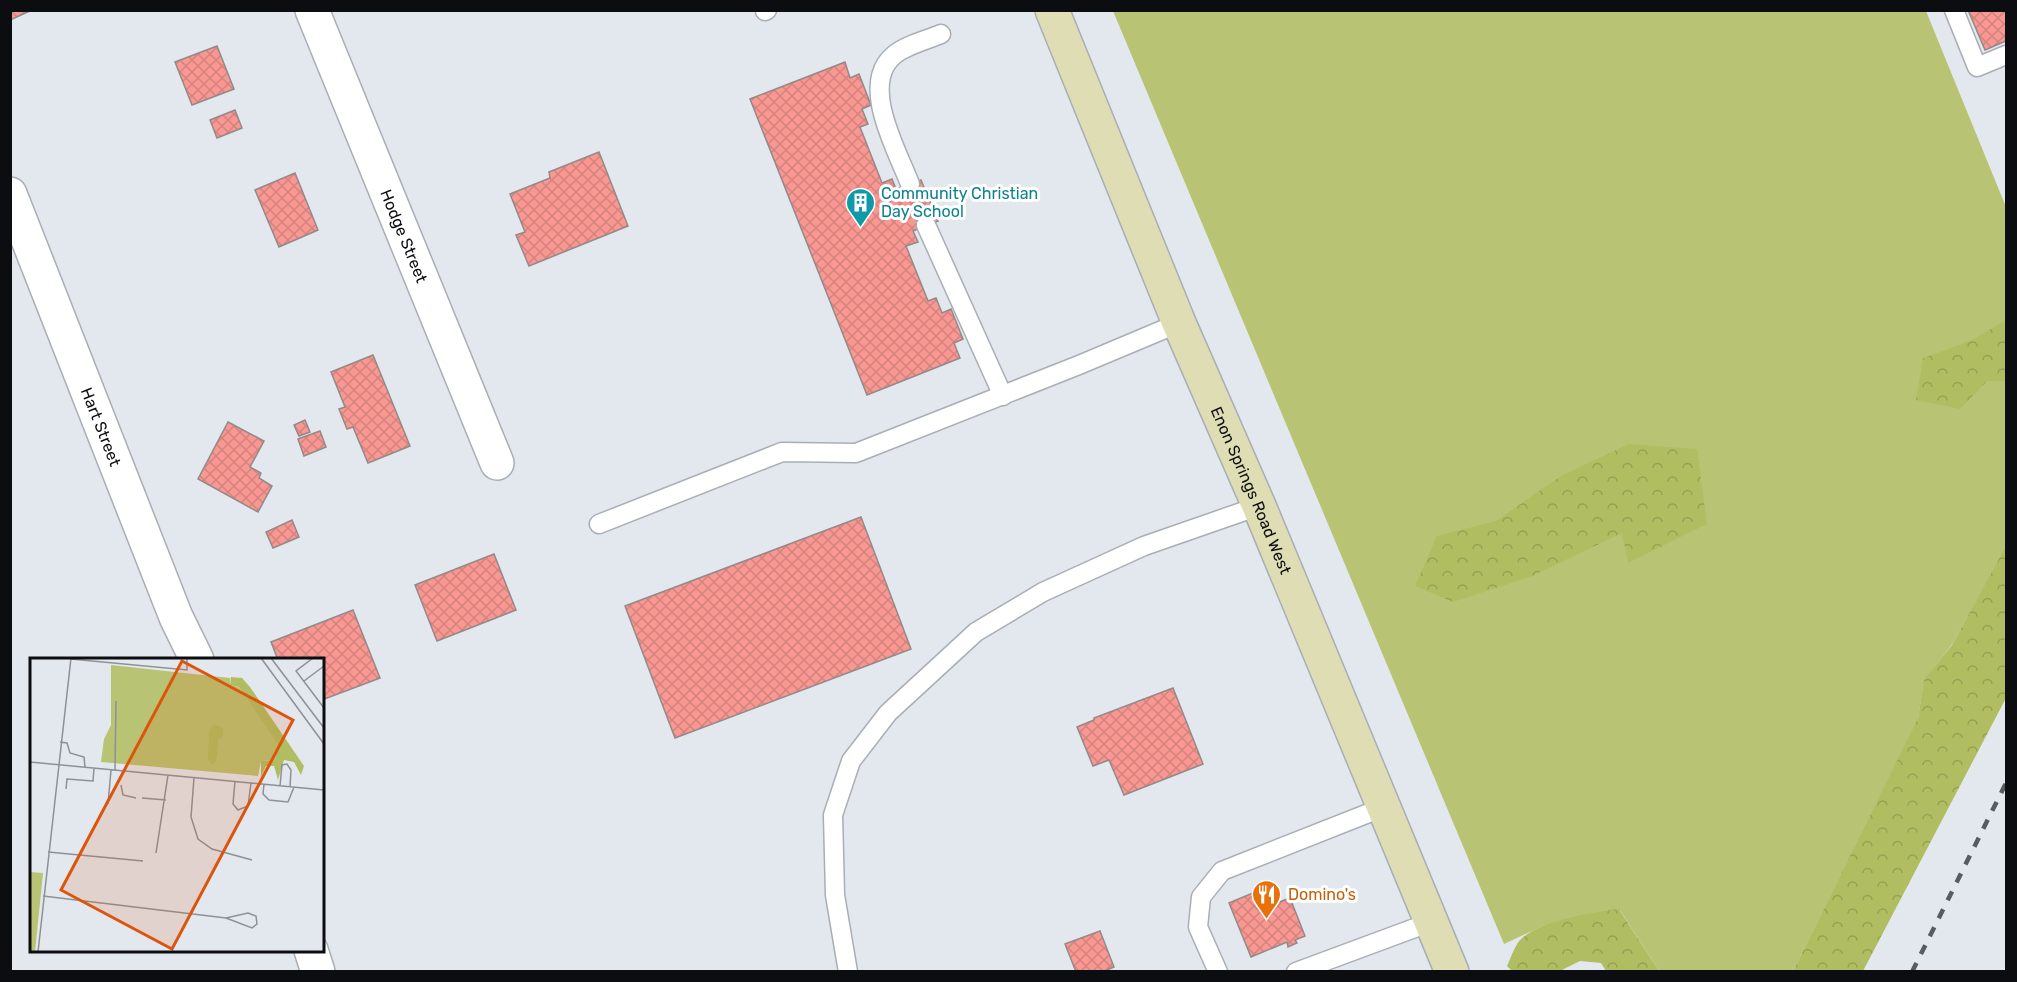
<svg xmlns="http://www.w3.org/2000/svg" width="2017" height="982" viewBox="0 0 2017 982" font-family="Rubik,sans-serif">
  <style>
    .green { fill: #b8c473 }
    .forest { fill: url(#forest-crowns) }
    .building { fill: url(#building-cross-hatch); stroke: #928988; stroke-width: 1.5 }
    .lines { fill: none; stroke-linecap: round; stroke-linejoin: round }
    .lane-casing { stroke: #a9aeb5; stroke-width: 21 }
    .street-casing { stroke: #a9aeb5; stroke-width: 36 }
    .secondary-casing { stroke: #a9aeb5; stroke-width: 36 }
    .lane { stroke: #fff; stroke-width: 18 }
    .street { stroke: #fff; stroke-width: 33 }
    .secondary { stroke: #deddb3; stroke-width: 33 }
    .rail { stroke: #595b60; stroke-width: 4.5; stroke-dasharray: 10 10; stroke-linecap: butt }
    .labels { text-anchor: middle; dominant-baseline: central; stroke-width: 6; stroke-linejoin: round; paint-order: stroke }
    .culture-label { font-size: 16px; fill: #0d838f; stroke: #fff; text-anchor: start }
    .street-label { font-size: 16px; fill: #0c0d10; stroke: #fff }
    .food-label { font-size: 16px; fill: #c56008; stroke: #fff; text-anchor: start }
    .inset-road { fill: none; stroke: #8d9096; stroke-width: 1.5 }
    .view { fill: #dd550c; fill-opacity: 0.15; stroke: #dd550c; stroke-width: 3 }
    .inset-edge { fill: none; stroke: #0c0d10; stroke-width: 3 }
  </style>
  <defs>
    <pattern id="forest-crowns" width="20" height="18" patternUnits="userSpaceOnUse" patternTransform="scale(1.5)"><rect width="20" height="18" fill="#b0bd61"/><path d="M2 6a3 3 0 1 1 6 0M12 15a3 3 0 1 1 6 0" fill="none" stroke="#96a153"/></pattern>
    <pattern id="building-cross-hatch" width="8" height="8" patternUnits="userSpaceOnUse" patternTransform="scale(1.5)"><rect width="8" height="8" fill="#f99892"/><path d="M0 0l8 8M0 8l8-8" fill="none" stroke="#d4827d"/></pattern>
  </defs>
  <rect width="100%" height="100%" fill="#e3e8ef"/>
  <polygon class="green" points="1113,11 1926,11 2006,207 2006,548 1953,643 1924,681 1918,719 1793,971 1659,971 1620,910 1543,926 1504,944"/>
  <g class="forest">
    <polygon points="2006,320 2006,381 1987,381 1960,409 1916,400 1923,358 1970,341"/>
    <polygon points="1629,444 1697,449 1707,524 1628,563 1622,533 1532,576 1453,602 1415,586 1437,536 1496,521 1561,476"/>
    <polygon points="2006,546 2006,698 1863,971 1793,971 1918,718 1924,680 1952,645"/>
    <path d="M1619 909 1659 971H1606L1601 963 1580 961 1560 971H1512L1507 966C1511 958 1514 947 1520 940 1538 921 1594 912 1619 909Z"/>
  </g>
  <g class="building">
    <polygon points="10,10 32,10 10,20"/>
    <polygon points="1968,10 2006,10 2006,41 1985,50"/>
    <polygon points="217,46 234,89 192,105 175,62"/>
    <polygon points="845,62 850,78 859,74 871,105 862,109 868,124 860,127 882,183 892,179 896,189 921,180 938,221 913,231 918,242 906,246 928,301 936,298 942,313 951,309 963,339 954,343 960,358 867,395 750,99"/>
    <polygon points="235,110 242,128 217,138 210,120"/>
    <polygon points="599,152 628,226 529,266 516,235 525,232 510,194 550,178 549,172"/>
    <polygon points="295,173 318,230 279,247 255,190"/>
    <polygon points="373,355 410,446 368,463 353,427 347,429 339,409 345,407 331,372"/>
    <polygon points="305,420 310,432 299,436 294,425"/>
    <polygon points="228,422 264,441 250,467 261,473 259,478 272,486 258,512 198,479"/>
    <polygon points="320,431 326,447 304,456 298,439"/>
    <polygon points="861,517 911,649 675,738 625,606"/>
    <polygon points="292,520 299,537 273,548 266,532"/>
    <polygon points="494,554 516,610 437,641 415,585"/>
    <polygon points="353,610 380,678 322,700 322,660 278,660 271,642"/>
    <polygon points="1173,688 1203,764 1124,795 1109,760 1093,766 1077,727 1094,720 1094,718"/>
    <polygon points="1272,885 1279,902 1290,898 1305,936 1295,940 1297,943 1288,947 1287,942 1251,957 1229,903"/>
    <polygon points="1100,931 1114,967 1102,972 1076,972 1065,944"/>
  </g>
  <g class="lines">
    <defs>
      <g id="lane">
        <polyline points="1954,10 1977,67 2006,55"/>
        <polyline points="765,11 767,10"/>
        <path d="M910 184C897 150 859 84 894 55 906 45 927 40 941 34"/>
        <polyline points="926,225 1003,396"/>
        <polyline points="599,524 782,452 856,453 1079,365 1179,323"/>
        <polyline points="848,972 835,895 833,815 851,761 888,713 976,632 1043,592 1144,546 1259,506"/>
        <polyline points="1218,972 1198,927 1201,897 1222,871 1384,807"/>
        <polyline points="1296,972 1431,922"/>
      </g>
      <g id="street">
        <path id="s1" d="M312 10 497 463"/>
        <path id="s2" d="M10 194 176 617 197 660"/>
        <polyline points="311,950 318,972"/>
      </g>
      <g id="secondary">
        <path id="s3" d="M1052 10 1179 323 1259 506 1452 972"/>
      </g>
    </defs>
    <use href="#lane" class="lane-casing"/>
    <use href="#street" class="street-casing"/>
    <use href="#secondary" class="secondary-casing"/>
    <use href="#lane" class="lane"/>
    <use href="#street" class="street"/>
    <use href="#secondary" class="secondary"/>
    <polyline class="rail" points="1912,972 2006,783"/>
  </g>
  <defs>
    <symbol id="building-pin" viewBox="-11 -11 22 30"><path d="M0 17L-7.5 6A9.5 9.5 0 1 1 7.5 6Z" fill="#0f9aa8" stroke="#fff"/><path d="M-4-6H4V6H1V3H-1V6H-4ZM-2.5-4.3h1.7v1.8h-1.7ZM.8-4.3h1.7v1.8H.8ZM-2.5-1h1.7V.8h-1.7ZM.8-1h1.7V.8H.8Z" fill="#fff"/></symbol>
    <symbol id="restaurant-pin" viewBox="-11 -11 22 30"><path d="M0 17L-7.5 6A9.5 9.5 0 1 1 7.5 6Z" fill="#e8710a" stroke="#fff"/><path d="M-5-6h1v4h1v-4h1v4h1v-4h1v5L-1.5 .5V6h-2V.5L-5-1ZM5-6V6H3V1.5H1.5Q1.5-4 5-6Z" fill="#fff"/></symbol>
  </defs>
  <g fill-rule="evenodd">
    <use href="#building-pin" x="844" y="186" width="33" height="45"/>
    <use href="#restaurant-pin" x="1250" y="878" width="33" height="45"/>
  </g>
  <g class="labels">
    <g class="culture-label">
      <text x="881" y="193">Community Christian<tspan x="881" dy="18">Day School</tspan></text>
    </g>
    <g class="street-label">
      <text stroke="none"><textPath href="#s1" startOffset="244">Hodge Street</textPath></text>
      <text stroke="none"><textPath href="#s2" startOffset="250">Hart Street</textPath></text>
      <text stroke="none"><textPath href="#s3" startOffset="520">Enon Springs Road West</textPath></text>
    </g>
    <g class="food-label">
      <text x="1288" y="894">Domino's</text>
    </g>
  </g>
  <g transform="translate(30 658)">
    <rect width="294" height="294" fill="#e3e8ef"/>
    <path d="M81 7 200 20V27L209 29 252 91 246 95 247 102 231 103 228 118 71 104 74 81 81 67ZM0 214 13 215 5 294H0Z" fill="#b8c473"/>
    <path d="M201 19 212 20 220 29 274 108 271 117 264 104 254 102 248 122 244 108H236L231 119V103L246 102V95L251 91 209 29 200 27ZM184 66 193 70 192 81 189 80 186 103 182 107 178 101 179 74Z" fill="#b0bd61"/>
    <path class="inset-road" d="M231 0 294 86M241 0 294 70M283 0 266 13 294 50M41 1 157 12V0M274 23 294 8M30 84 37 85 40 95 54 99 55 109M0 104 294 132M85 112 86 43M164 120 161 159 168 181 182 191 222 202M205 123 203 146 208 152 218 148 221 125M234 126 233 136 239 142 258 144 264 129M91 127 93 137 106 140M250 128 252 107 257 106 261 112 260 129M36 131 37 121 63 123 64 110M112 140 136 142M78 146 81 112M18 194 113 203M126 195 138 117M13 238 196 260 218 255 226 258 227 266 222 270 196 260M8 294 41 0"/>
    <path class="view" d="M152 3 263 62 142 291 31 232Z"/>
    <rect width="294" height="294" class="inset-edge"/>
  </g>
  <rect width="2017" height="982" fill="none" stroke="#0c0d10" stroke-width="24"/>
</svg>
